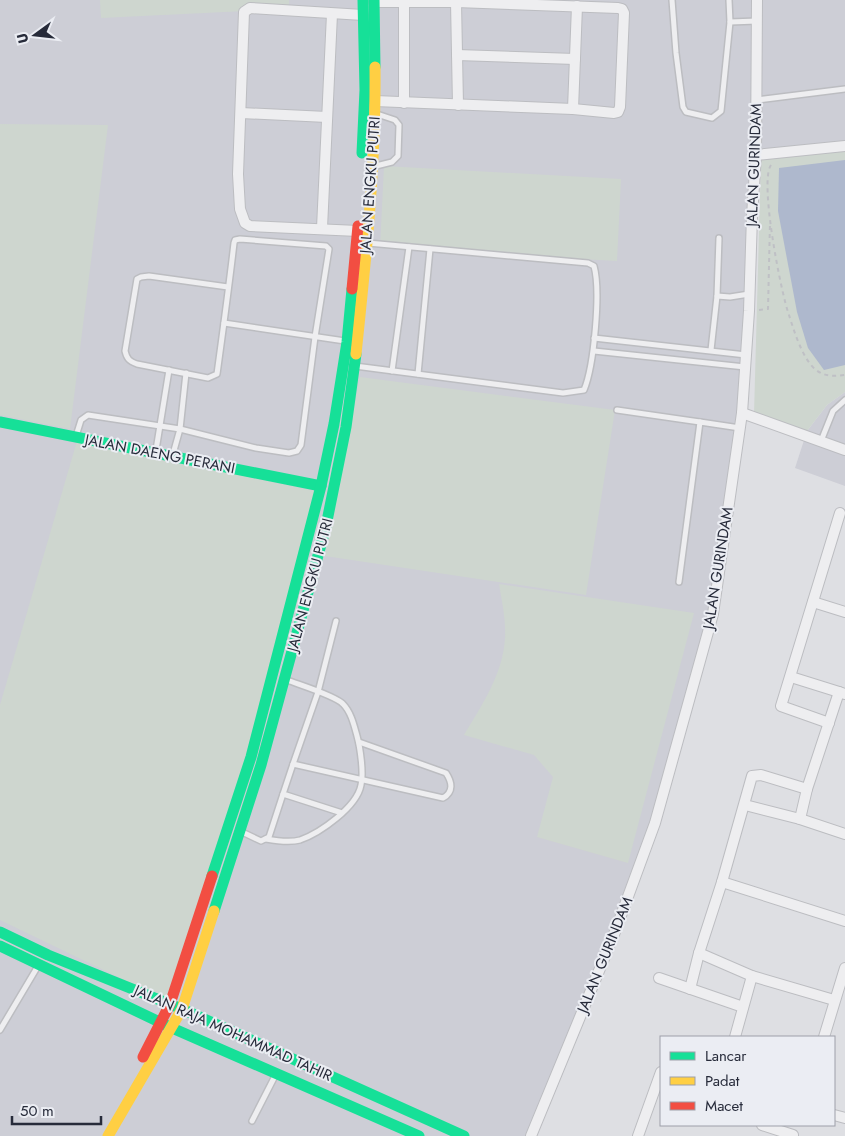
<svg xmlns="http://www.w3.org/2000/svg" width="845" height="1136" viewBox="0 0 845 1136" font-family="Jost,sans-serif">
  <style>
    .built { fill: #cdced6 }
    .green { fill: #ced6cf }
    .water { fill: #aeb8cd }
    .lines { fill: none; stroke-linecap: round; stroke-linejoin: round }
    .lane-casing { stroke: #bcbdc1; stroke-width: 8 }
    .street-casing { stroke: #bcbdc1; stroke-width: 12 }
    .path { stroke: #bfc0c5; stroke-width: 2; stroke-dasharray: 4 4; stroke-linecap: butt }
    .lane { stroke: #eeeef0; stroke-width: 5 }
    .street { stroke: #eeeef0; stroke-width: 10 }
    .fast { stroke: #16e098; stroke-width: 11 }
    .slow { stroke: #ffcf43; stroke-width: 11 }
    .jam { stroke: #f24e42; stroke-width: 11 }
    .labels { text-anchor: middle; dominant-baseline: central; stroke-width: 4; stroke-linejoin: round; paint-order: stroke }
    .street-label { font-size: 15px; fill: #272b3a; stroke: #ebedf3 }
  </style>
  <rect width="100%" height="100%" fill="#dedfe3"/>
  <g class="built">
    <polygon points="0,0 845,0 845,146 756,155 749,311 713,614 655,823 531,1136 0,1136"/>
    <polygon points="845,392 845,486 795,468 807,431 827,405"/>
  </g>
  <g class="green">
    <polygon points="100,0 289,0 289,9 101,18"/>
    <polygon points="0,124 108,125 70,429 0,415"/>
    <polygon points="845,149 845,392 827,405 807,431 754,414 761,158"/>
    <polygon points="384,166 621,179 617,261 380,248"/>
    <polygon points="360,377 615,410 586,595 325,556"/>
    <polygon points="77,441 315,491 247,758 166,1000 0,920 0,705"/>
    <path d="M499 584 694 613 628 863 537 837 553 777 534 755 464 735C482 705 503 674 505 638 506 620 502 602 499 584Z"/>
  </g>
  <polygon class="water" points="845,160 845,365 824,370 808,348 797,312 778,211 779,168"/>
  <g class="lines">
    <defs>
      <g id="lane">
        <polyline points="672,0 676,53 683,107 686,112 712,118 721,111 730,22 729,0"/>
        <polyline points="730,22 757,21"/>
        <polyline points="757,100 845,89"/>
        <polyline points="372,167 392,162 398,156 399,125 395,120 377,114"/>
        <polyline points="717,296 730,297 749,294"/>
        <polyline points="224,323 345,341"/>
        <polyline points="594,338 746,355"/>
        <polyline points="711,350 717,296 719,238"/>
        <polyline points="594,351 745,367"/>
        <path d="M355 366 563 393 584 390C594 366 601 291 594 266L588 263 368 243"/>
        <polyline points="392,371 409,247"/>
        <polyline points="418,374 430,249"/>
        <polyline points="617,410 700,422"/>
        <path d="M76 436 81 420 88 415 180 429 256 448 289 453 297 451 301 445 315 337 329 249 326 246 240 239 235 240 234 243C229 287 223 330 217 374L208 378 137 364C129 361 127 359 125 351L137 279 141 277 149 276 228 287"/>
        <polyline points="821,441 833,411 845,400"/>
        <polyline points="156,450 169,370"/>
        <polyline points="173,454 180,429 186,373"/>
        <polyline points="679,582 700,422 740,428"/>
        <path d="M336 621 318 692 293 764 443 798C454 792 452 782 446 773L359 742"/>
        <polyline points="293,764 283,794 342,813"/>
        <polyline points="240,831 261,841 269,837 283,794"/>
        <path d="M266 839C277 841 289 843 300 840 320 833 357 807 361 785 364 773 360 747 357 736 354 725 351 712 343 704 336 696 300 685 287 680"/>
        <polyline points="0,1030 38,966"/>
        <polyline points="252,1121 275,1076"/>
      </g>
      <g id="street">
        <polyline points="374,2 456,2 618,8 622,9 624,13 620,107 618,112 614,113 573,109 375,101"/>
        <polyline points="456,2 458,105"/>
        <polyline points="457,55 575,59"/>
        <polyline points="404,103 404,2"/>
        <polyline points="573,109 577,6"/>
        <polyline points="241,113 327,117"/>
        <polyline points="756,155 845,146"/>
        <polyline points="322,228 332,14"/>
        <polyline points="358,231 250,226 245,223 240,209 238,174 244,12 250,8 363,15"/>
        <polyline points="742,413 845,450"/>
        <polyline points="813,602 845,612"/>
        <polyline points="791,677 839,692"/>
        <polyline points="829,723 781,706 840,513"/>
        <polyline points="745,805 800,819 845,834"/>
        <polyline points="800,819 807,789 839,692 845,694"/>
        <polyline points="722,882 845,921"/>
        <polyline points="699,953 752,976 834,1000"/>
        <polyline points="659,978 743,1007"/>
        <polyline points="690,989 699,953 722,882 752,776 761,775 807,789"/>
        <polyline points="735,1037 752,976"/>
        <polyline points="824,1037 845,968"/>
        <polyline points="834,1115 845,1118"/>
        <polyline points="762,1125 793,1135"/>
        <polyline points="531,1136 615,932 655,823 713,614 742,413 749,311 752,216 756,155 757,0"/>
        <polyline points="638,1136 661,1072"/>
      </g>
    </defs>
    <use href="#lane" class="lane-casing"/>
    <use href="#street" class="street-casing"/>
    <g class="path">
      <path d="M771 165C759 181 781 293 789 315 794 331 803 360 816 370 825 377 834 376 845 375"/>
      <polyline points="759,310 768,309 770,222"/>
    </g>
    <use href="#lane" class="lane"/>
    <use href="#street" class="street"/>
    <g class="fast">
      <polyline points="374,0 375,67"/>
      <polyline points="362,153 365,90 363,0"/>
      <polyline points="0,422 321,486"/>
      <polyline points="212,876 251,757 321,486 334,424 347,342 352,289"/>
      <polyline points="214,911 261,765 326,526 346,427 356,354"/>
      <polyline points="0,932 48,955 182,1009 464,1136"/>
      <polyline points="0,946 172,1028 419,1136"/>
    </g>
    <g class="slow">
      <path d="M356 354C366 259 376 162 375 67"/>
      <polyline points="108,1136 182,1009 214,911"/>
    </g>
    <g class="jam">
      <polyline points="352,289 358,226"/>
      <polyline points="143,1057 170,1004 212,876"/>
    </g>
  </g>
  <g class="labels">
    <g class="street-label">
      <text transform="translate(754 165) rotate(-88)">JALAN GURINDAM</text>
      <text transform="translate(370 185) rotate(-86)">JALAN ENGKU PUTRI</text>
      <text transform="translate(160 454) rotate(11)">JALAN DAENG PERANI</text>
      <text transform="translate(718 568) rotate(-81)">JALAN GURINDAM</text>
      <text transform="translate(310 585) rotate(-75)">JALAN ENGKU PUTRI</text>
      <text transform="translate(605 955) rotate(-68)">JALAN GURINDAM</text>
      <text transform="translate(233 1033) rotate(24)">JALAN RAJA MOHAMMAD TAHIR</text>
    </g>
  </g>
  <rect x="660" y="1036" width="175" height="90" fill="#ebedf3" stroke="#9d9fa9"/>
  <rect x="670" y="1052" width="25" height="8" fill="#16e098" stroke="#9d9fa9"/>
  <text x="705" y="1061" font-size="15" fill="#272b3a">Lancar</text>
  <rect x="670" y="1077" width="25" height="8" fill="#ffcf43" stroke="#9d9fa9"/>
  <text x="705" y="1086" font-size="15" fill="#272b3a">Padat</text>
  <rect x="670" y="1102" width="25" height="8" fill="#f24e42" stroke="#9d9fa9"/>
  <text x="705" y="1111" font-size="15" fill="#272b3a">Macet</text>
  <g transform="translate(35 35) rotate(255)" stroke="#ebedf3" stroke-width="4" paint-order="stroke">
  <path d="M0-4L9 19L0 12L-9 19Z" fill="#272b3a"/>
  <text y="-8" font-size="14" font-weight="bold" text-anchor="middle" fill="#272b3a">U</text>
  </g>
  <path d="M12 1116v8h89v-8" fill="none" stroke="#272b3a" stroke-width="2.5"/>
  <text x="20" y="1116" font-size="15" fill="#272b3a" stroke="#ebedf3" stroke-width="4" paint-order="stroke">50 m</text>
</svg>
